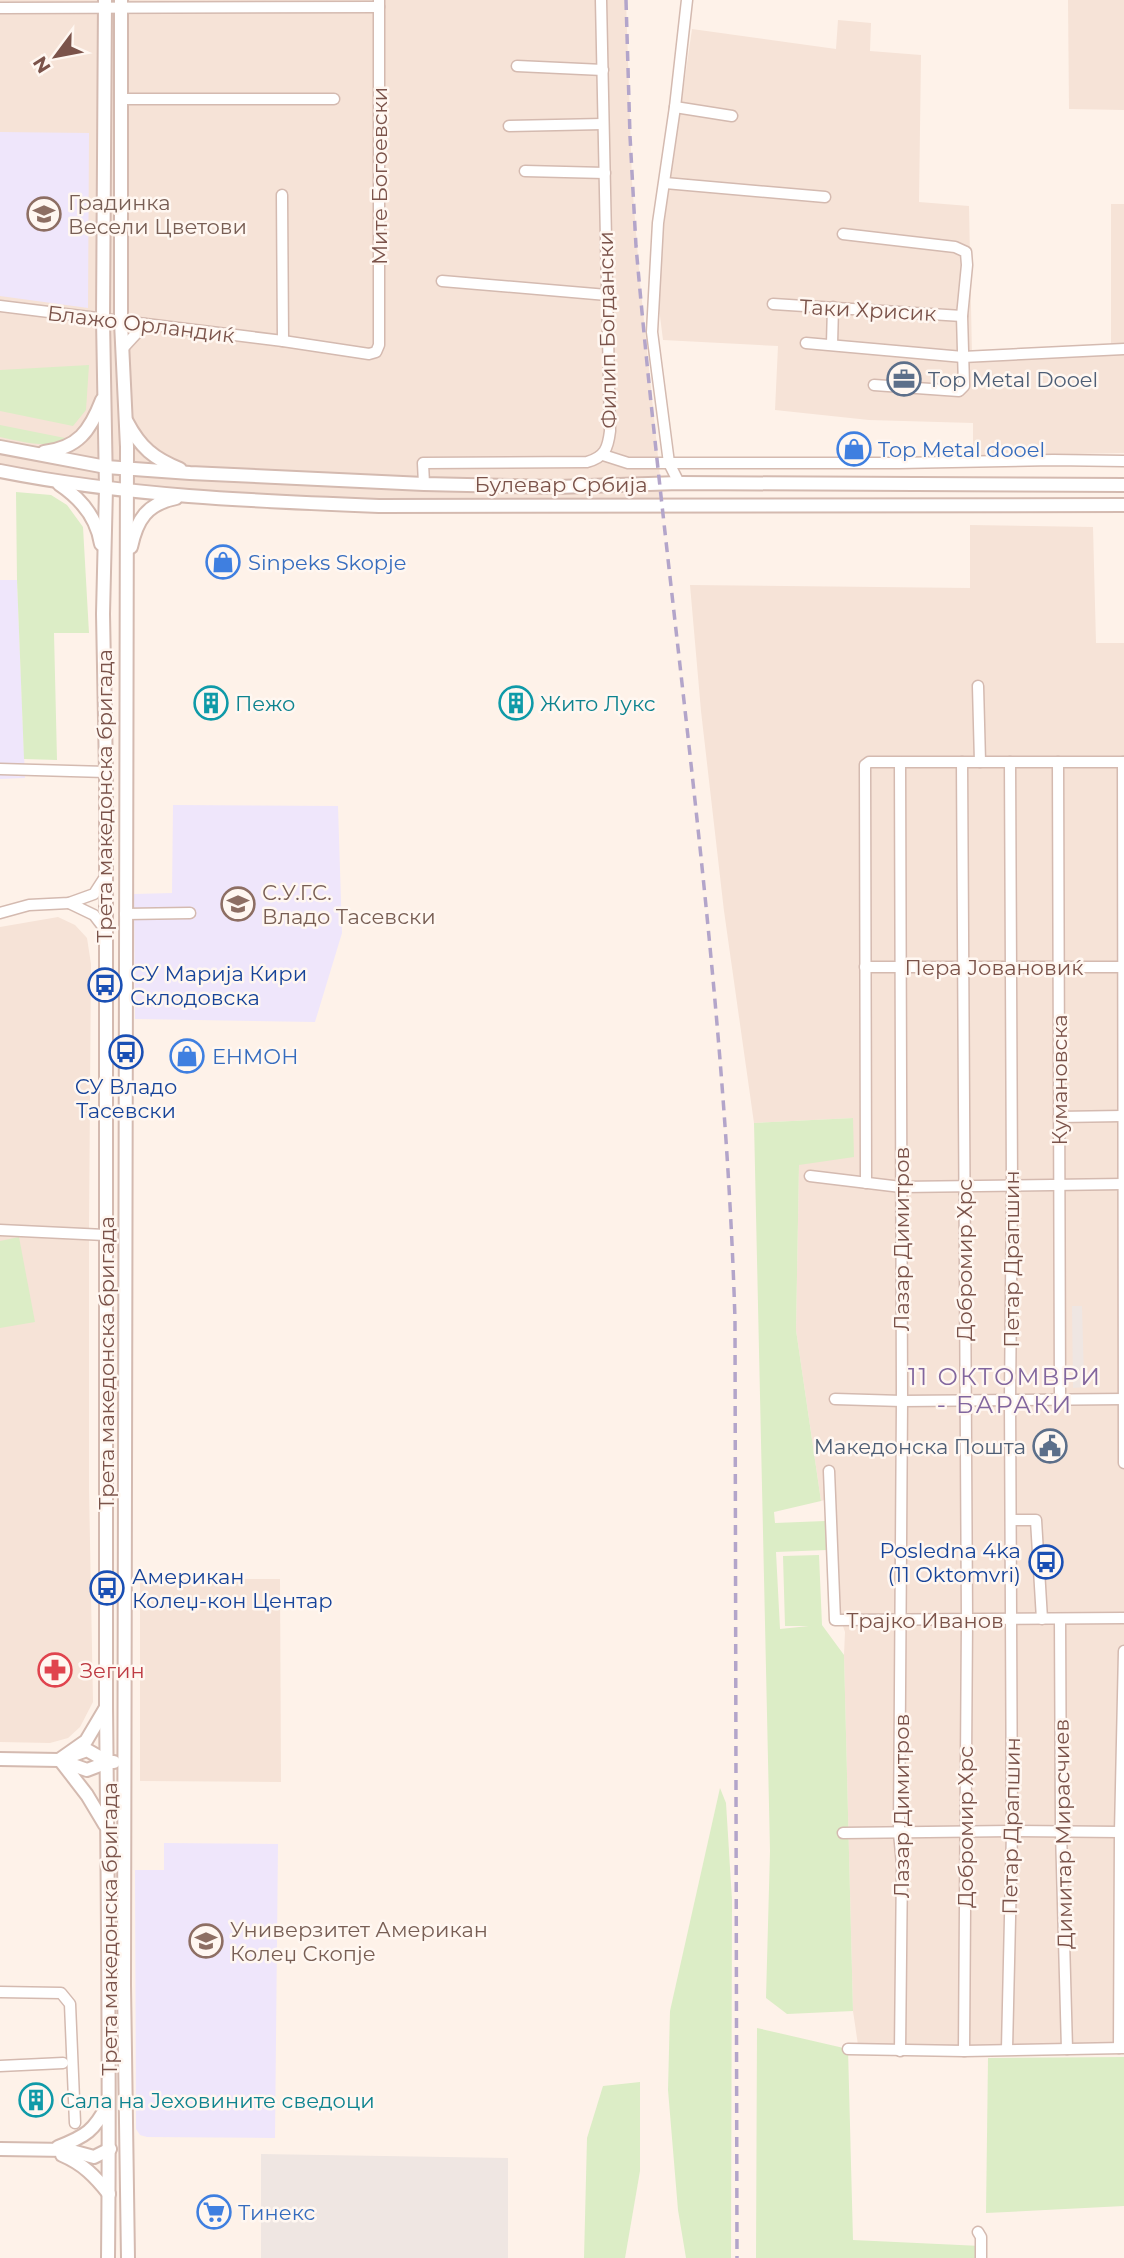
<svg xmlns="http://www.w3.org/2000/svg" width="1124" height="2258" viewBox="0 0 1124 2258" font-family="Montserrat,sans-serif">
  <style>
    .residential { fill: #f6e3d7 }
    .industrial { fill: #efe6e2 }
    .education { fill: #efe6fb }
    .green { fill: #dcedc6 }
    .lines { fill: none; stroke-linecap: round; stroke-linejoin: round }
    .minor-casing { stroke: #d4bab0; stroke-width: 13 }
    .tertiary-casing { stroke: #d4bab0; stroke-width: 16 }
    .minor { stroke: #fff; stroke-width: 10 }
    .tertiary { stroke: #fff; stroke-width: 12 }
    .rail { stroke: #b3a5ca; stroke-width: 3.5; stroke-dasharray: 10 7; stroke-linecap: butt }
    .labels { text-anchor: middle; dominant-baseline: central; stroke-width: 5; stroke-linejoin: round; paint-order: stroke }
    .street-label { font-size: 21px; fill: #7b534a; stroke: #fff7f1 }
    .education-label { font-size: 21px; fill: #785e54; stroke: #fff7f1; text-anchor: start }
    .service-label { font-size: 21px; fill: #4e5e75; stroke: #fff7f1; text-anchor: start }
    .shop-label { font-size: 21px; fill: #366cbe; stroke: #fff7f1; text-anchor: start }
    .culture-label { font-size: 21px; fill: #0d838f; stroke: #fff7f1; text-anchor: start }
    .transit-label { font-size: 21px; fill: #164399; stroke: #fff7f1; text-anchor: start }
    .health-label { font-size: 21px; fill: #be3a42; stroke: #fff7f1; text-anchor: start }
    .quarter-label { font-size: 24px; letter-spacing: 2px; fill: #82669e; stroke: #fff7f1 }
  </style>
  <rect width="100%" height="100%" fill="#fef2e9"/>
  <g class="residential">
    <polygon points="0,0 626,0 632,182 640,282 663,505 267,502 0,471"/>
    <polygon points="1068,0 1124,0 1124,110 1069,109"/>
    <polygon points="838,20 871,23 870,51 921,55 919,202 969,206 972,356 1111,349 1111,204 1124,204 1124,453 973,456 973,423 869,420 775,410 778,346 663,340 657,292 664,223 692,29 836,49"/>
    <polygon points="970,525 1093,527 1096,643 1124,643 1124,2042 951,2046 858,2045 853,2011 844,1655 845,1632 838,1612 836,1497 821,1501 796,1330 799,1165 853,1118 754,1123 724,911 701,711 690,585 970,588"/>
    <polygon points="58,917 75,925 87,938 91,964 89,1226 89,1489 93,1702 80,1727 68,1738 50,1743 0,1742 0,927"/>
    <polygon points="140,1579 280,1579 281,1782 140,1781"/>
  </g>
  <g class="industrial">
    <polygon points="1072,1306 1082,1306 1084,1379 1085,1387 1073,1388"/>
    <polygon points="261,2154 508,2158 508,2258 261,2258"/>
  </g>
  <g class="education">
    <polygon points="0,132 89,133 88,308 0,296"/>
    <polygon points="0,580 17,580 25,778 0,779"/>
    <polygon points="173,805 338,806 342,933 315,1022 135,1019 134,894 172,893"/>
    <polygon points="164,1843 278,1844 275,2138 147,2137 140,2135 136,2129 135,1870 164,1870"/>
  </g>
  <g class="green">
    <polygon points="89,365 86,410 73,426 0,411 0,370"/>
    <path d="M0 425 70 439C48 449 23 442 0 437Z"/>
    <polygon points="16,492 51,495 67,505 83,527 89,633 54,633 57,760 24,759 17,580"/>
    <polygon points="853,1118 854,1157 799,1165 796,1330 821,1501 774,1512 775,1523 825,1521 827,1550 776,1552 780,1629 809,1626 785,1626 783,1556 819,1555 822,1625 844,1655 853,2011 787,2014 766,1998 770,1851 754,1123"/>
    <polygon points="19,1237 35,1322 0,1328 0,1241"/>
    <polygon points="720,1788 726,1803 732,1900 731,2258 686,2258 678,2210 668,2090 670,2011"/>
    <polygon points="757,2028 848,2049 853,2240 981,2246 979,2258 756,2258"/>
    <polygon points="1124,2057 1124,2206 986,2213 988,2058"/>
    <polygon points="640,2082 640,2171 625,2258 584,2258 587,2138 603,2086"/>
  </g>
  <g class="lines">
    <defs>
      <g id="minor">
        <polyline points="0,8 379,7"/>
        <polyline points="517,66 603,70"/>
        <polyline points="122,99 334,99"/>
        <polyline points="675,107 732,116"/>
        <polyline points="509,126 603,124"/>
        <polyline points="525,171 605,173"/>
        <polyline points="665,183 825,197"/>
        <polyline points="282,195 283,341"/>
        <polyline points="843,234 955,247 966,252 967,265 962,316 964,386 959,391 874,385"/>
        <polyline points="442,281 607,295"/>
        <polyline points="773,304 962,316"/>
        <polyline points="0,306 283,341 369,354 376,352 379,345 379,0"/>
        <polyline points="806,343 963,357 1124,349"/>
        <polyline points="832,344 833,307"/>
        <polyline points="122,349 145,324"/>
        <polyline points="603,455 628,463 899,463 1053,460 1124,461"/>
        <polyline points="679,483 669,463 652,332 658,223 675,107 687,0"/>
        <path d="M424 484 423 463 587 462C605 457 608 448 610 431L601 0"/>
        <polyline points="978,686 980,762"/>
        <polyline points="962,762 967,1619 964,2051"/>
        <polyline points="1058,762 1060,1398"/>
        <polyline points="1123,762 1124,1463"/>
        <polyline points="0,769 106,772"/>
        <polyline points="69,903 94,915 104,928"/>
        <polyline points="0,913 29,905 69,903 94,894 105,877"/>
        <polyline points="125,914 190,913"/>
        <polyline points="865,967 1124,967"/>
        <polyline points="1059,1117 1122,1116"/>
        <polyline points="810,1176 901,1187 1124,1184"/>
        <polyline points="866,1183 865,765 869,762 1124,762"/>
        <polyline points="0,1230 105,1235"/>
        <polyline points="835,1399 902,1401 1124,1399"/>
        <polyline points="829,1471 835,1620 1124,1618"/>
        <polyline points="1011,1520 1036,1520 1042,1619"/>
        <polyline points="1060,1619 1061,1831 1067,2049"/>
        <polyline points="843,1833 1012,1831 1120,1832"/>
        <polyline points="0,1992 61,1993 70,2004 75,2123"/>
        <polyline points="1119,2048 1120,1832 1124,1651"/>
        <polyline points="848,2049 964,2051 1123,2048"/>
        <polyline points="1007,2049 1012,1831 1010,1399 1012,1186 1010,762"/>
        <polyline points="900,2051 902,1864 899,1833 902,1401 900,763"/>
        <polyline points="0,2066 63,2063"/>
        <polyline points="978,2232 981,2237 981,2258"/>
      </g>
      <g id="tertiary">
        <path d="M105 0 103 320 106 488 103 614 106 772V1707C108 1891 110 2075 108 2258"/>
        <polyline points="121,0 121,322 127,447 124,1985 128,2258"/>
        <path d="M127 422C140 447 154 459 180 469"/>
        <polyline points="0,447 106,467 190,473 424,484 557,487 679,483 1124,485"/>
        <path d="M44 452C78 448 90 431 102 400"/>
        <path d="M0 471C125 496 252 501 379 506L1124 505"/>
        <path d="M59 484C80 498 97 518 101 544"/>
        <path d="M131 547C137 519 147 504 176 498"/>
        <polyline points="73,1755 87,1750 108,1762 114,1762"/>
        <polyline points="0,1759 59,1760 87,1770 108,1762"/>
        <polyline points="59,1760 86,1741 105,1709"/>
        <polyline points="60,1760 87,1795 105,1825"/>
        <path d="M58 2147C86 2136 94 2131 108 2104"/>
        <polyline points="0,2149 68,2150 94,2157 110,2149"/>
        <path d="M62 2155C83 2164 95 2176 109 2194"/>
      </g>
    </defs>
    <use href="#minor" class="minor-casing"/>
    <use href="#tertiary" class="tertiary-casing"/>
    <use href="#minor" class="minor"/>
    <use href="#tertiary" class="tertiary"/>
    <path class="rail" d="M626 0 630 136 636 246C667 604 724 960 735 1320L737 2258"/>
  </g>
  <defs>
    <symbol id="school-ring" viewBox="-11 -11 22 22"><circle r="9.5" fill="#fff7f1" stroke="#8d6e63" stroke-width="1.5"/><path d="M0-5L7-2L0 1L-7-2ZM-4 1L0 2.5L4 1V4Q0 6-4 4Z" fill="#8d6e63"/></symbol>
    <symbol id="office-ring" viewBox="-11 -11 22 22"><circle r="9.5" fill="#fff7f1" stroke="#5c6f8a" stroke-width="1.5"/><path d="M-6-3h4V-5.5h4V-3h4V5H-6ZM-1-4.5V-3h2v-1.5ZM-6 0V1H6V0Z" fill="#5c6f8a"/></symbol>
    <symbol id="shop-ring" viewBox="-11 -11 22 22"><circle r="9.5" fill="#fff7f1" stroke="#3f7fe0" stroke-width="1.5"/><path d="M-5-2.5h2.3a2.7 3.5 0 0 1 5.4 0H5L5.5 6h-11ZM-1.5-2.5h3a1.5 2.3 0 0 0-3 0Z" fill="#3f7fe0"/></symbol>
    <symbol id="building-ring" viewBox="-11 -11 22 22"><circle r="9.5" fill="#fff7f1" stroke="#0f9aa8" stroke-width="1.5"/><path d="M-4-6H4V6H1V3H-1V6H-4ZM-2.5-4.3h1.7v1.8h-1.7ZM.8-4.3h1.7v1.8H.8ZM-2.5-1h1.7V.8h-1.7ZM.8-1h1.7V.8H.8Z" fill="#0f9aa8"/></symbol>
    <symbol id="bus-ring" viewBox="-11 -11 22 22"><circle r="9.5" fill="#fff7f1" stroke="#1a4fb4" stroke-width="1.5"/><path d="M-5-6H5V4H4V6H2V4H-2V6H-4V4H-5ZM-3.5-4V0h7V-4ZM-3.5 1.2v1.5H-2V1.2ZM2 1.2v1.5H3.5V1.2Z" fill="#1a4fb4"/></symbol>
    <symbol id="civic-ring" viewBox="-11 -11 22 22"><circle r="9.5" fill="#fff7f1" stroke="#5c6f8a" stroke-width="1.5"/><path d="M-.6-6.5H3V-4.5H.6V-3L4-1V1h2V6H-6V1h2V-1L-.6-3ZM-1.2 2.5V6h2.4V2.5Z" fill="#5c6f8a"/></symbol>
    <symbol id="pharmacy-ring" viewBox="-11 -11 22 22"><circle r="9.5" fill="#fff7f1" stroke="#e0444e" stroke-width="1.5"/><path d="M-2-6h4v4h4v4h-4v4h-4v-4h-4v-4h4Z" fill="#e0444e"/></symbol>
    <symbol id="university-ring" viewBox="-11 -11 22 22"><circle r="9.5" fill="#fff7f1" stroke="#8d6e63" stroke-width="1.5"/><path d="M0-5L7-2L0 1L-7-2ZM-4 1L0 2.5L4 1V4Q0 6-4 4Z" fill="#8d6e63"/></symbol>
    <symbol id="supermarket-ring" viewBox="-11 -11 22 22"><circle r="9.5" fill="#fff7f1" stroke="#3f7fe0" stroke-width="1.5"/><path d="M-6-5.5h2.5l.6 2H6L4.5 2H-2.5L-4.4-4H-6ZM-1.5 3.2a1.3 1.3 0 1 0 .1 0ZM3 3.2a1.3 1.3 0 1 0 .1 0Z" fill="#3f7fe0"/></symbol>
  </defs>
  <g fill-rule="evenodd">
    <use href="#school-ring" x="25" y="195" width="38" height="38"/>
    <use href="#office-ring" x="885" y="360" width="38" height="38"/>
    <use href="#shop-ring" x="835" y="430" width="38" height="38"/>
    <use href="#shop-ring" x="204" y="543" width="38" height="38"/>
    <use href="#building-ring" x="192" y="684" width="38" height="38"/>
    <use href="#building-ring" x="497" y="684" width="38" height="38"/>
    <use href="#school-ring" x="219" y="885" width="38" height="38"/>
    <use href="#bus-ring" x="86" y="966" width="38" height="38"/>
    <use href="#bus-ring" x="107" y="1033" width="38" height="38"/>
    <use href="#shop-ring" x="168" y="1037" width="38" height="38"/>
    <use href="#civic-ring" x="1031" y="1427" width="38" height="38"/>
    <use href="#bus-ring" x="1027" y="1543" width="38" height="38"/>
    <use href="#bus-ring" x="88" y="1569" width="38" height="38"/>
    <use href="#pharmacy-ring" x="36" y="1651" width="38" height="38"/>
    <use href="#university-ring" x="187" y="1922" width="38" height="38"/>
    <use href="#building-ring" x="17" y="2081" width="38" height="38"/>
    <use href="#supermarket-ring" x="195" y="2193" width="38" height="38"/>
  </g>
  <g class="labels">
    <g class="street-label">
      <text transform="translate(379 176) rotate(-90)">Мите Богоевски</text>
      <text transform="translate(868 310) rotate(3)">Таки Хрисик</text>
      <text transform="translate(141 324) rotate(7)">Блажо Орландиќ</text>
      <text transform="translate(607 330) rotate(-91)">Филип Богдански</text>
      <text x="561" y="484">Булевар Србија</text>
      <text transform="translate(104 796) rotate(-90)">Трета македонска бригада</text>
      <text x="994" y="967">Пера Јовановиќ</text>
      <text transform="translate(1059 1080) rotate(-90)">Кумановска</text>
      <text transform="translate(901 1239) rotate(-90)">Лазар Димитров</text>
      <text transform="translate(1011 1259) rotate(-90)">Петар Драпшин</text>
      <text transform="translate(964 1260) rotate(-90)">Добромир Хрс</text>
      <text transform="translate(106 1363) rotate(-90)">Трета македонска бригада</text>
      <text x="925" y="1620">Трајко Иванов</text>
      <text transform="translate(901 1806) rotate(-90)">Лазар Димитров</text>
      <text transform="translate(1011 1826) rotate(-89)">Петар Драпшин</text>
      <text transform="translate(965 1827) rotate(-90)">Добромир Хрс</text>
      <text transform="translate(1063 1834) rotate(-91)">Димитар Мирасчиев</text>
      <text transform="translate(109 1929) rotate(-90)">Трета македонска бригада</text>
    </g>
    <g class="education-label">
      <text x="68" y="202">Градинка<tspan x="68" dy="24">Весели Цветови</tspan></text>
      <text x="262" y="892">С.У.Г.С.<tspan x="262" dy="24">Владо Тасевски</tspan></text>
      <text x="230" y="1929">Универзитет Американ<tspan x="230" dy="24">Колеџ Скопје</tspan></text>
    </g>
    <g class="service-label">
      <text x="928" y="379">Top Metal Dooel</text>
      <text x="1026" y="1446" text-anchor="end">Македонска Пошта</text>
    </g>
    <g class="shop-label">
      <text x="878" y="449">Top Metal dooel</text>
      <text x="248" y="562">Sinpeks Skopje</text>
      <text x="212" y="1056">ЕНМОН</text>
      <text x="238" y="2212">Тинекс</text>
    </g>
    <g class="culture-label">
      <text x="235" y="703">Пежо</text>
      <text x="540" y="703">Жито Лукс</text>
      <text x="60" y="2100">Сала на Јеховините сведоци</text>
    </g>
    <g class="transit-label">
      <text x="130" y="973">СУ Марија Кири<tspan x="130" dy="24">Склодовска</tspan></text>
      <text x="126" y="1086" text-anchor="middle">СУ Владо<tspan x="126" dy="24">Тасевски</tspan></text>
      <text x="1021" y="1550" text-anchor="end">Posledna 4ka<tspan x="1021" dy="24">(11 Oktomvri)</tspan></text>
      <text x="132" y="1576">Американ<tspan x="132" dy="24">Колеџ-кон Центар</tspan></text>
    </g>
    <g class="health-label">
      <text x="80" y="1670">Зегин</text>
    </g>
    <g class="quarter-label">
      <text x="1005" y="1376">11 ОКТОМВРИ<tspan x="1005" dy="28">- БАРАКИ</tspan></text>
    </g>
  </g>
  <g transform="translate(56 56) rotate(238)" stroke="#fff7f1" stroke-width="5" paint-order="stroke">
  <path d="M0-5L12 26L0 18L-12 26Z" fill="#7b534a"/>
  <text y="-10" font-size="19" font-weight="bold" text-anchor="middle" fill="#7b534a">N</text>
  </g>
</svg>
